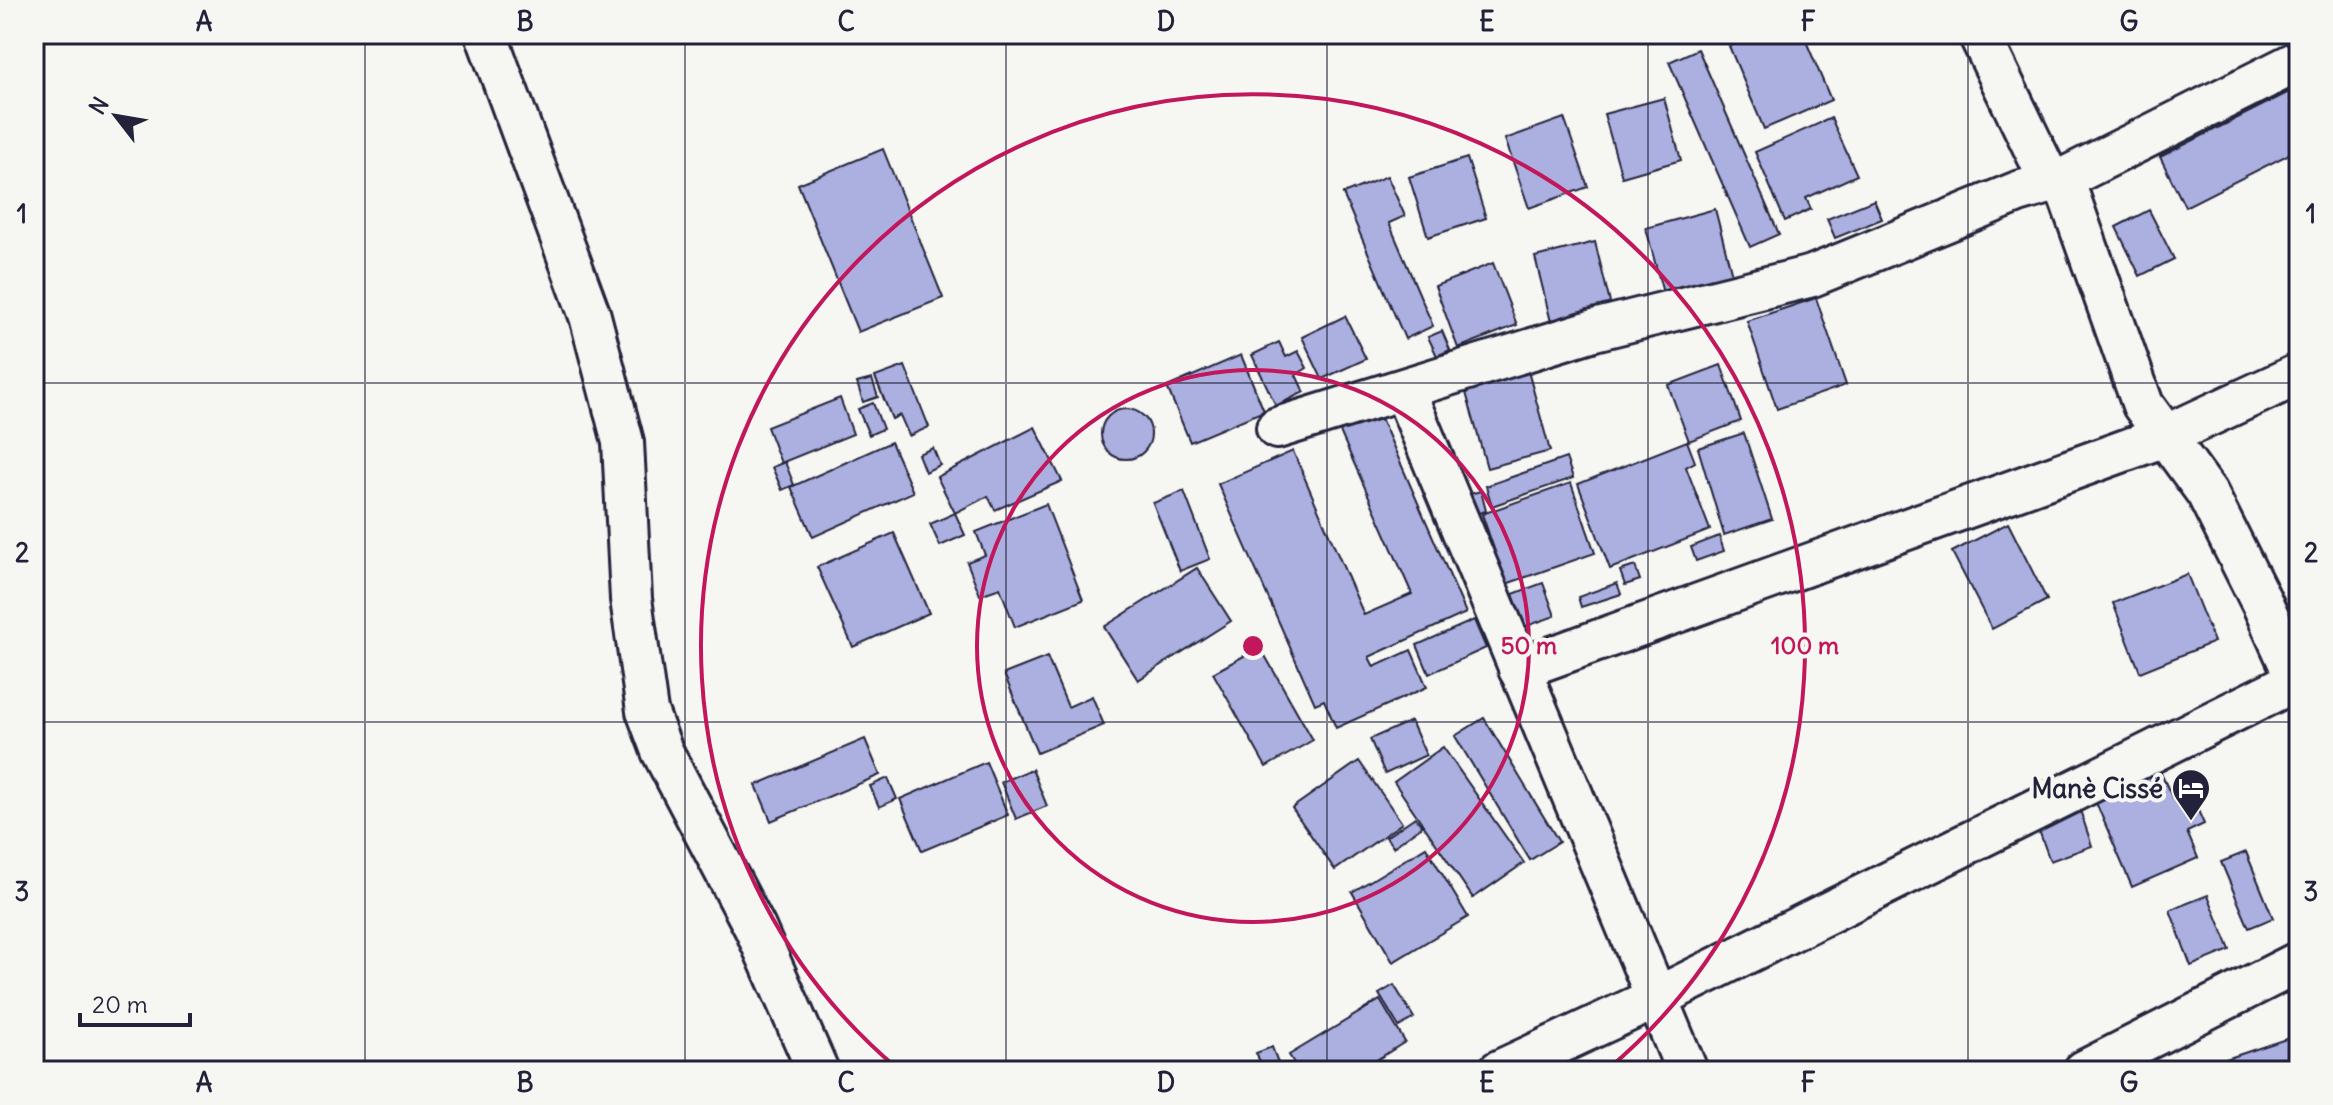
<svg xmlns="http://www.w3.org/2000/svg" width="2333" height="1105" viewBox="0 0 2333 1105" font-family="Delius,sans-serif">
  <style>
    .building { fill: #abb0e1; stroke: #22223b; stroke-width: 2 }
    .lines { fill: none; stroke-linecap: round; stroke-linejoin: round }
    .street-casing { stroke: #22223b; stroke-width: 46 }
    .street { stroke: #f6f6f2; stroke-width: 40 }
    .grid { fill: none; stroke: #22223b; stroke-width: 2; stroke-opacity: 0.55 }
    .ring { fill: none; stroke: #c2185b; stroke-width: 4 }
    .labels { text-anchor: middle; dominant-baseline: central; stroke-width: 8; stroke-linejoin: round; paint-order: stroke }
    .poi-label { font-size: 26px; font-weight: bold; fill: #22223b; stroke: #f6f6f2; text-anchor: end }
    .centre { fill: #c2185b; stroke: #f6f6f2; stroke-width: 4 }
    .ring-label { font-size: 24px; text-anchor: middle; font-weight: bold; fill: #c2185b; stroke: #f6f6f2; stroke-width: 8; stroke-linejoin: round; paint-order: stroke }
    .neatline { fill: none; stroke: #22223b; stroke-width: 3 }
    .grid-label { font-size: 26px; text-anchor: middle; font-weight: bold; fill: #22223b }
  </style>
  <rect width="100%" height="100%" fill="#f6f6f2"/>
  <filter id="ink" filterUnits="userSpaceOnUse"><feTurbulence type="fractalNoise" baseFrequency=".0125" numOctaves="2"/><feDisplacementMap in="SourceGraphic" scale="16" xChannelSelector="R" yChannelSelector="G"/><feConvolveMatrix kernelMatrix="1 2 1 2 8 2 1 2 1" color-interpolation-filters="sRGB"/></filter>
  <g filter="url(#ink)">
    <g class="building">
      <polygon points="1758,34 1803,34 1831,100 1764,129 1729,46"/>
      <polygon points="1698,49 1779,234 1750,247 1669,62"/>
      <polygon points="2299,87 2299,149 2185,207 2160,157"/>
      <polygon points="1664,98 1681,160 1622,177 1604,114"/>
      <polygon points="1564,118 1588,187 1529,208 1505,139"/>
      <polygon points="1831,118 1857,175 1806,198 1811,209 1785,221 1755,152"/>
      <polygon points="883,149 943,298 858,332 798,184"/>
      <polygon points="1467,158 1486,218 1428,237 1409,177"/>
      <polygon points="1387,176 1405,216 1389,223 1433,326 1405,339 1343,194"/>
      <polygon points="1874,200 1882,219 1835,238 1827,219"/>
      <polygon points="1715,209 1733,279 1664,297 1646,228"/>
      <polygon points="2149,210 2174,259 2140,276 2116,227"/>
      <polygon points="1595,242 1612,311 1552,326 1535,257"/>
      <polygon points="1493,263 1517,325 1458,348 1435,286"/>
      <polygon points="1816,298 1846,385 1777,409 1747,321"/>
      <polygon points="1345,316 1366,359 1322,379 1302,337"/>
      <polygon points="1442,331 1450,350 1437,356 1428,337"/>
      <polygon points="1279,342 1286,357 1298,351 1307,368 1296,375 1304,392 1276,406 1252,355"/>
      <polygon points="1241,355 1264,411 1190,442 1167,387"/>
      <polygon points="1721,365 1741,421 1689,441 1668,385"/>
      <polygon points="905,366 929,427 909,436 900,415 892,419 875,377"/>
      <polygon points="1528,371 1550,451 1487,468 1465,389"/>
      <polygon points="872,379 878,397 863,402 857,383"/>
      <polygon points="840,398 853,434 781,463 767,427"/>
      <polygon points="873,403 883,429 869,435 858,409"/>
      <polygon points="1377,409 1466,613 1369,657 1374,667 1411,650 1427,687 1336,728 1324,700 1315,704 1218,484 1293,451 1364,615 1412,594 1338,427"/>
      <circle cx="1126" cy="434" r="25"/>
      <polygon points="1035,427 1062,481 995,510 988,496 955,513 937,477"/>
      <polygon points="1744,433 1772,519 1724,535 1698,448"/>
      <polygon points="1687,441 1695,462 1686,467 1710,530 1610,569 1578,484"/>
      <polygon points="891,442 913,492 813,537 791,487"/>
      <polygon points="933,448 940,465 925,472 918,454"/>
      <polygon points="1566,458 1573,478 1492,506 1486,486"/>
      <polygon points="785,462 794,485 782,490 772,467"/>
      <polygon points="1571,483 1595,553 1506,584 1482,514"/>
      <polygon points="1184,491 1210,559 1180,571 1153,503"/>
      <polygon points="1481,491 1486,511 1471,515 1465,495"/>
      <polygon points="1046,504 1083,600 1015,627 1000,588 980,595 967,562 985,555 976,532"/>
      <polygon points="955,513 965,535 940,546 930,524"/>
      <polygon points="2008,523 2047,600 1992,629 1952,552"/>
      <polygon points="894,533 929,613 853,647 817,567"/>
      <polygon points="1719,536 1724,551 1696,561 1691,547"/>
      <polygon points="1635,566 1640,580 1625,585 1620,571"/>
      <polygon points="1197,568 1231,621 1138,680 1104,627"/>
      <polygon points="2187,574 2214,642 2140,672 2113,603"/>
      <polygon points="1543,583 1555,616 1524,627 1513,594"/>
      <polygon points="1617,583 1621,594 1581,607 1578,597"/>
      <polygon points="1474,620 1486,648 1429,674 1417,645"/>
      <polygon points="1260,647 1313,740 1266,767 1213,673"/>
      <polygon points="1047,657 1068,707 1092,696 1104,725 1037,753 1004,674"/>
      <polygon points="1484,718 1559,842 1530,860 1455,736"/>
      <polygon points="1411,721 1426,755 1385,774 1370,739"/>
      <polygon points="865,739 880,775 771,821 756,785"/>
      <polygon points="1443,747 1524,863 1473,898 1394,782"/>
      <polygon points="1359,761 1402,823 1335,870 1292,808"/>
      <polygon points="986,762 1008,815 922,851 900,799"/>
      <polygon points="1032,769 1047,806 1016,819 1001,782"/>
      <polygon points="2159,769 2172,797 2189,790 2204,824 2187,832 2198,858 2132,887 2094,798"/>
      <polygon points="888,778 897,799 879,807 870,786"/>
      <polygon points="2078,804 2092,846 2050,861 2035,819"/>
      <polygon points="1415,817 1422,826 1393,847 1386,837"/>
      <polygon points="1426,847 1468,917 1393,962 1352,892"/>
      <polygon points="2246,852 2273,918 2249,928 2221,862"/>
      <polygon points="2208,895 2230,950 2191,966 2170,910"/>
      <polygon points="1394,985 1414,1018 1399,1027 1379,994"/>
      <polygon points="1380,1000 1405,1042 1359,1071 1299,1071 1289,1055"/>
      <polygon points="2289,1038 2299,1071 2216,1071 2214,1063"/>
      <polygon points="1272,1047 1281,1071 1264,1071 1256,1053"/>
    </g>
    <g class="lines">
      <defs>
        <g id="street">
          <polyline points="486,34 590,316 623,442 631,599 647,711 662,751 755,928 818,1071"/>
          <polyline points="1979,34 2051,183"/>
          <polyline points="2063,179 2299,61"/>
          <polyline points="1404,390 1687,1071"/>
          <polyline points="1277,428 1594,330 1812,276 2018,192 2063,179 2143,405 2207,493 2263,605 2299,685"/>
          <polyline points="1519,669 2165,436 2299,374"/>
          <polyline points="1499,1071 1654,999 2297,680"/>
          <polyline points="2084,1071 2299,962"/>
        </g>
      </defs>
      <use href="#street" class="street-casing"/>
      <use href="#street" class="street"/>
    </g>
  </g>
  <path class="grid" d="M365 34V1071M685 34V1071M1006 34V1071M1327 34V1071M1648 34V1071M1968 34V1071M34 383H2299M34 722H2299"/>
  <g class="ring">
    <circle cx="1253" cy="646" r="276"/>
    <path d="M898 1069A552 552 0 1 1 1608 1069"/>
  </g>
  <defs>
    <symbol id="hotel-pin" viewBox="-11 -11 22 30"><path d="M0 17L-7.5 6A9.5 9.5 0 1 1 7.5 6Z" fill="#22223b" stroke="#f6f6f2"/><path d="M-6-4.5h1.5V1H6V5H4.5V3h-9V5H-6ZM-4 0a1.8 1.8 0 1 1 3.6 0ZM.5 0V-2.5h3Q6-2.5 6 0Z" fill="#fff"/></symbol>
  </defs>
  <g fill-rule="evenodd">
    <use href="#hotel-pin" x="2169" y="766" width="44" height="60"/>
  </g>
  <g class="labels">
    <g class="poi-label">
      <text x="2163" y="788">Manè Cissé</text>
    </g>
  </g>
  <circle cx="1253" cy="646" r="12" class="centre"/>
  <g class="ring-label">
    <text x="1529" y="654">50 m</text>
    <text x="1805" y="654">100 m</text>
  </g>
  <rect width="2333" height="1105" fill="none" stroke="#f6f6f2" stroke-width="88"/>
  <g transform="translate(116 116) rotate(301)" stroke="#f6f6f2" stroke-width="6" paint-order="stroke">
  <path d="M0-6L14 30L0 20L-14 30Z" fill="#22223b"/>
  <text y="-12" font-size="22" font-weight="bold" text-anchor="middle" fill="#22223b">N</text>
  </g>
  <path d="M80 1013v12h110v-12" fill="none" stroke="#22223b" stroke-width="4"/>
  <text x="92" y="1013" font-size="24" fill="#22223b" stroke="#f6f6f2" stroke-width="6" paint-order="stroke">20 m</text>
  <rect x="44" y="44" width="2245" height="1017" class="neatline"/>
  <g class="grid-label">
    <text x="204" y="31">A</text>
    <text x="525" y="31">B</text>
    <text x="846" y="31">C</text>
    <text x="1166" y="31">D</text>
    <text x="1487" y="31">E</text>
    <text x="1808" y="31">F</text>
    <text x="2129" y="31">G</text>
    <text x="22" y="223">1</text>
    <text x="2311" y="223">1</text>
    <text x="22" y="562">2</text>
    <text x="2311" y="562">2</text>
    <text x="22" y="901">3</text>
    <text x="2311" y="901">3</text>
    <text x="204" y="1092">A</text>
    <text x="525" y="1092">B</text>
    <text x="846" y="1092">C</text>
    <text x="1166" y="1092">D</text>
    <text x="1487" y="1092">E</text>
    <text x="1808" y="1092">F</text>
    <text x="2129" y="1092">G</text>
  </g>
</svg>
